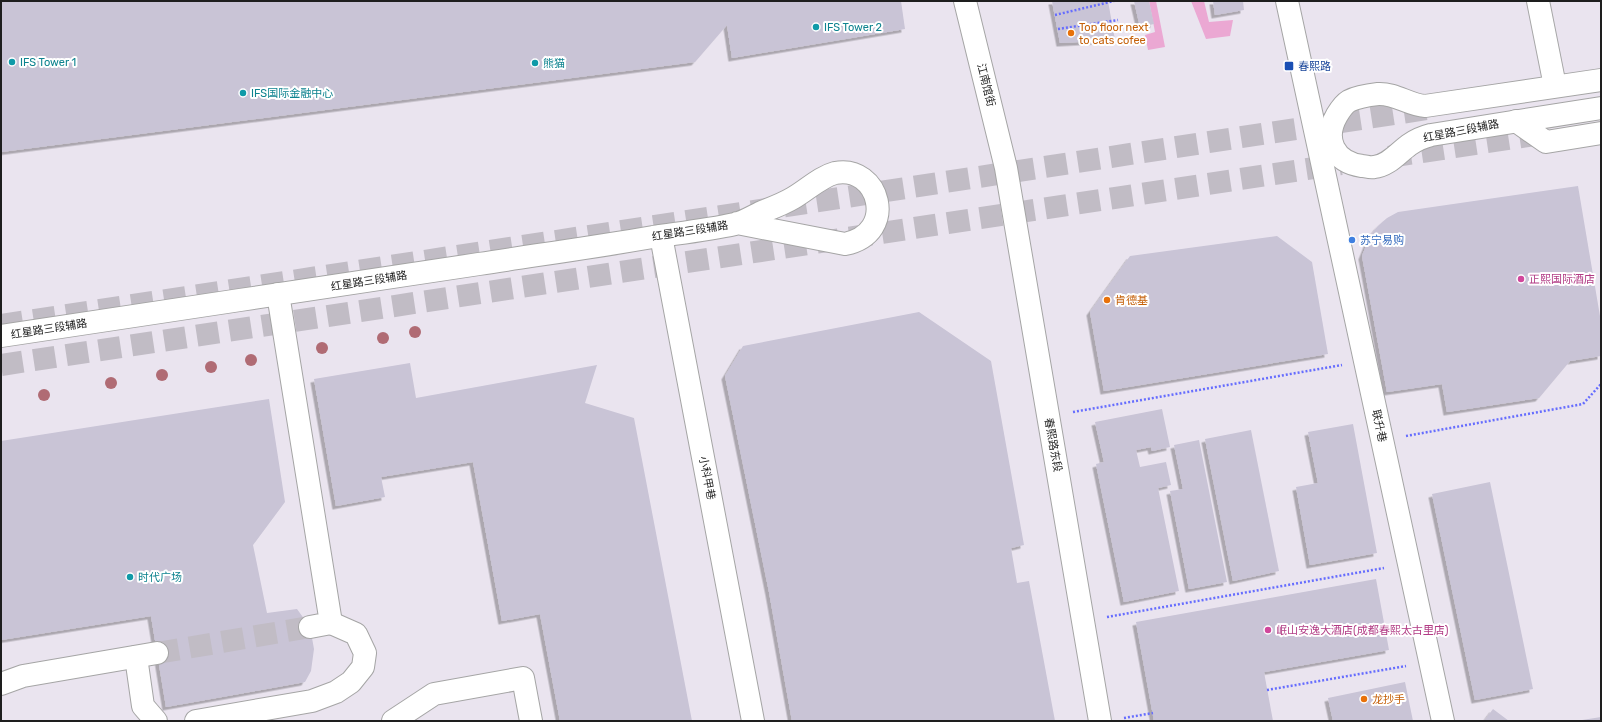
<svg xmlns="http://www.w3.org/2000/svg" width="1602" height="722" viewBox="0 0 1602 722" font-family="Rubik,'Noto Sans SC',sans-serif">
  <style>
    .grass { fill: #eba8d3 }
    .building { fill: #c9c4d6; filter: url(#shadow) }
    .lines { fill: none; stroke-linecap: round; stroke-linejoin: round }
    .minor-tunnel { stroke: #c1bcc5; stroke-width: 22; stroke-dasharray: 22 11; stroke-linecap: butt }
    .major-tunnel { stroke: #c1bcc5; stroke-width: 22; stroke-dasharray: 22 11; stroke-linecap: butt }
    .minor-casing { stroke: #a5a5a5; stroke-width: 24 }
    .path { stroke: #666dfe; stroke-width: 2.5; stroke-dasharray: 2 2; stroke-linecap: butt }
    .minor { stroke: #fff; stroke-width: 22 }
    .tree { fill: #b06b74 }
    .culture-dot { fill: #0f9aa8; stroke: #fff; stroke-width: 1.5 }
    .food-dot { fill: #e8710a; stroke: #fff; stroke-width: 1.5 }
    .transit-dot { fill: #1a4fb4; stroke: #fff; stroke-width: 1.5 }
    .shop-dot { fill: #3f7fe0; stroke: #fff; stroke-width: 1.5 }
    .hotel-dot { fill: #d1479c; stroke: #fff; stroke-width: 1.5 }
    .labels { text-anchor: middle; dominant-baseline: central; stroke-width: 4; stroke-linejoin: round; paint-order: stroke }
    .culture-label { font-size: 11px; fill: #0d838f; stroke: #fff; text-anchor: start }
    .food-label { font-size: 11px; fill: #c56008; stroke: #fff; text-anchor: start }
    .transit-label { font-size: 11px; fill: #164399; stroke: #fff; text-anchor: start }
    .street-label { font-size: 11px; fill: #1e1e1e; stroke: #fff }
    .shop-label { font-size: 11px; fill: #366cbe; stroke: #fff; text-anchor: start }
    .hotel-label { font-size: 11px; fill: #b23c85; stroke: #fff; text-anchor: start }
  </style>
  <defs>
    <filter id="shadow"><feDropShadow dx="-3.5" dy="3.5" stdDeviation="0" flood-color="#0004"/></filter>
  </defs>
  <rect width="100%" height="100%" fill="#eae4ef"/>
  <g class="grass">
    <polygon points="1149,1 1156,1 1165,47 1148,50 1145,35 1155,32"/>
    <polygon points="1191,1 1204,1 1209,22 1233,20 1230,36 1206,39"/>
  </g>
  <g class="building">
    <polygon points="1,1 901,1 905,29 732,58 727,25 695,62 1,152"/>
    <polygon points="1052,1 1108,1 1115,40 1060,43"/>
    <polygon points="1134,1 1149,1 1154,24 1140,27"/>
    <polygon points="1213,1 1243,1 1244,10 1215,15"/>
    <polygon points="1578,186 1601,322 1601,356 1570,361 1539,398 1447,412 1442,384 1387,392 1362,256 1370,236 1378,226 1387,218 1398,212"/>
    <polygon points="1277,236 1312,262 1328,354 1104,391 1090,312 1130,256"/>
    <polygon points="919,312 991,361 1024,545 1011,548 1017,583 1029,581 1055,721 792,721 769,592 725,376 743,346"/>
    <polygon points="410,363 416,398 597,365 585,403 634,418 692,721 560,721 540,614 502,621 473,462 381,477 385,497 336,506 314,379"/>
    <polygon points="269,399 285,502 253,545 267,613 297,609 310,627 314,649 311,671 305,682 166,707 151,616 1,640 1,441"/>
    <polygon points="1162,409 1170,447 1152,451 1151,447 1136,450 1140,467 1166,462 1171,485 1158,488 1179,591 1124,602 1096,464 1104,462 1095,422"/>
    <polygon points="1353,424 1377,553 1310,565 1296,487 1318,483 1308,432"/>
    <polygon points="1251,430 1279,571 1233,581 1205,439"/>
    <polygon points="1199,440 1227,582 1189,589 1170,491 1183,489 1174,445"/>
    <polygon points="1490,482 1533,689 1475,700 1432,494"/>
    <polygon points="1376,579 1389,650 1264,672 1273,721 1154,721 1136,622"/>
    <polygon points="1405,682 1413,721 1333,721 1328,698"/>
    <polygon points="1493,709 1509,721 1484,721"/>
    <polygon points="1601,717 1601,721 1582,721 1582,720"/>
  </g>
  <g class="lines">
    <polyline class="minor-tunnel" points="157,653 310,627"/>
    <g class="major-tunnel">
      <polyline points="1389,157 1548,133"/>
      <polyline points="1,325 1434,108"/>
      <polyline points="1,365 1341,164"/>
    </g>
    <defs>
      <g id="minor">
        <polyline points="965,1 1006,168 1100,721"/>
        <polyline points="1287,1 1443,721"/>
        <polyline points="1538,1 1555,86"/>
        <path d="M1601 80 1425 106C1409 105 1395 93 1378 94 1369 95 1357 97 1349 101 1344 104 1340 110 1337 115 1323 139 1334 162 1362 166 1365 166 1370 168 1374 167 1388 166 1398 153 1409 145 1416 140 1423 137 1431 135L1601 108"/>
        <polyline points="1516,121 1546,142 1601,133"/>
        <polyline points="661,236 753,721"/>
        <polyline points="278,294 331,623 310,627"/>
        <path d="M1 336C160 312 320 288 479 264 537 255 595 247 653 237 680 233 708 230 735 224 744 222 753 216 762 212 772 208 783 204 793 198 807 190 820 177 835 173 879 164 899 233 845 244L737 223"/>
        <polyline points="136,657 143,706 156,721"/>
        <polyline points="1,684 23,676 157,653"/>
        <polyline points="196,721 312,701 336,692 351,682 363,667 365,653 356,634 331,623"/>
        <polyline points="393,721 434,694 523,678 531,721"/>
      </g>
    </defs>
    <use href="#minor" class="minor-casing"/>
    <g class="path">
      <polyline points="1055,15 1114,1"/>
      <polyline points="1058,29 1118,20"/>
      <polyline points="1073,412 1342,365"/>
      <polyline points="1406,436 1583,404 1601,384"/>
      <polyline points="1107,617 1384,568"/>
      <polyline points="1267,690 1406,666"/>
      <polyline points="1124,718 1153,713"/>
    </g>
    <use href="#minor" class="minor"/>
  </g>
  <g class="tree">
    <circle cx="415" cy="332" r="6"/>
    <circle cx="383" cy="338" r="6"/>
    <circle cx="322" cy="348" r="6"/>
    <circle cx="251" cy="360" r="6"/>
    <circle cx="211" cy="367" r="6"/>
    <circle cx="162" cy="375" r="6"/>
    <circle cx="111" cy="383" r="6"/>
    <circle cx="44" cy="395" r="6"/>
  </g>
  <g class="culture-dot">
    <circle cx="816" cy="27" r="4"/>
    <circle cx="12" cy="62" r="4"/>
    <circle cx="535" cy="63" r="4"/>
    <circle cx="243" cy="93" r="4"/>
    <circle cx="130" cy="577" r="4"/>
  </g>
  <g class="food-dot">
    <circle cx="1071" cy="33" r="4"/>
    <circle cx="1107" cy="300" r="4"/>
    <circle cx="1364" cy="699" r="4"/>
  </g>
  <rect class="transit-dot" x="1284" y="61" width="10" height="10" rx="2"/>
  <circle class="shop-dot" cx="1352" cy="240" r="4"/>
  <g class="hotel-dot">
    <circle cx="1521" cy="279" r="4"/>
    <circle cx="1268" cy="630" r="4"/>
  </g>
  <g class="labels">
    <g class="culture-label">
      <text x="824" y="27">IFS Tower 2</text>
      <text x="20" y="62">IFS Tower 1</text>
      <text x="543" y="63">熊猫</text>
      <text x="251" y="93">IFS国际金融中心</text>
      <text x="138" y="577">时代广场</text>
    </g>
    <g class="food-label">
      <text x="1079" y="27">Top floor next<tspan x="1079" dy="13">to cats cofee</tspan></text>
      <text x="1115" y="300">肯德基</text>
      <text x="1372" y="699">龙抄手</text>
    </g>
    <g class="transit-label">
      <text x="1298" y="66">春熙路</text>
    </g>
    <g class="street-label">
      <text transform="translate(986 85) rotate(76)">江南馆街</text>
      <text transform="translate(1461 131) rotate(-11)">红星路三段辅路</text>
      <text transform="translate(690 231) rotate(-9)">红星路三段辅路</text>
      <text transform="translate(369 281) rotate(-9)">红星路三段辅路</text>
      <text transform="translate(49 329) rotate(-9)">红星路三段辅路</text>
      <text transform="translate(1379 426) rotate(78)">联升巷</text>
      <text transform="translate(1053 445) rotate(80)">春熙路东段</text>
      <text transform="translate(707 478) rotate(79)">小科甲巷</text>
    </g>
    <g class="shop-label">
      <text x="1360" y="240">苏宁易购</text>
    </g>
    <g class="hotel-label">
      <text x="1529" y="279">正熙国际酒店</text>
      <text x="1276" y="630">岷山安逸大酒店(成都春熙太古里店)</text>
    </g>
  </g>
  <rect width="1602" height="722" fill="none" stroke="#1e1e1e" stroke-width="4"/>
</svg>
